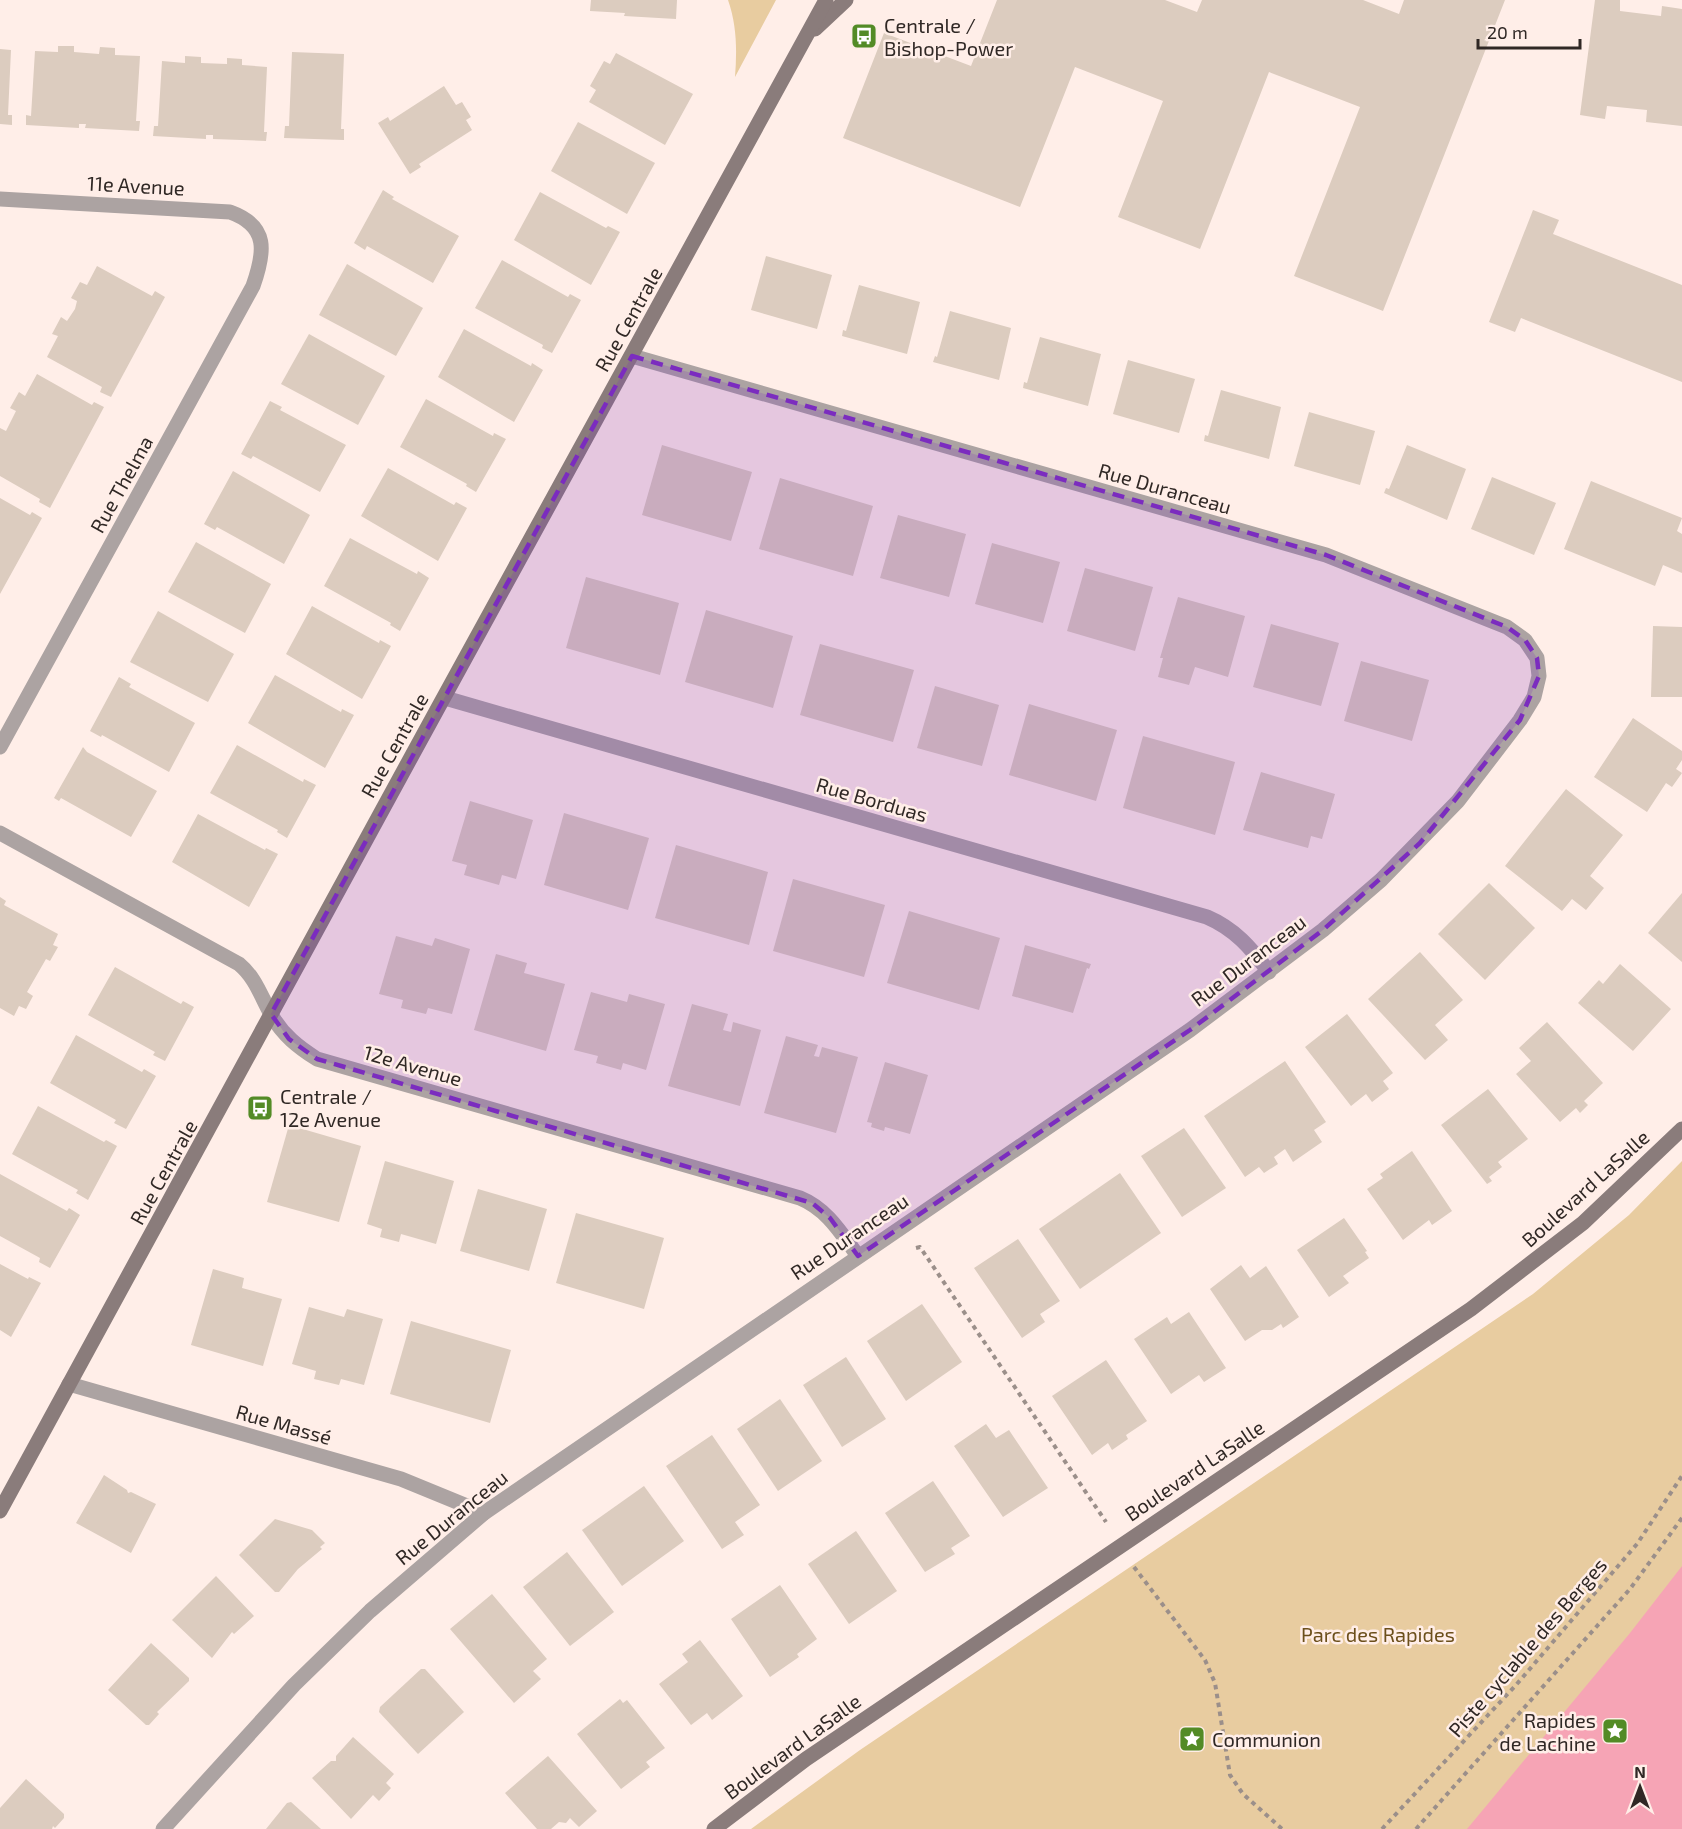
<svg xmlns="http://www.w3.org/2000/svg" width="1682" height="1829" viewBox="0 0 1682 1829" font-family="'Exo 2',sans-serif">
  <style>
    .green { fill: #e8cca0 }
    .water { fill: #f6a4b5 }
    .building { fill: #dcccbf }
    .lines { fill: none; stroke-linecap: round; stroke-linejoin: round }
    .path { stroke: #9b8f8a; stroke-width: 4; stroke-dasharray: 4.5 4.5; stroke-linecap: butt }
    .street { stroke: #aca3a2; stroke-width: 15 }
    .secondary { stroke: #8a7c7b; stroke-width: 15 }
    .marked { fill: #7b2cbf; fill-opacity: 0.2; stroke: #7b2cbf; stroke-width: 4.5; stroke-dasharray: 12 8; stroke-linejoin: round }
    .labels { text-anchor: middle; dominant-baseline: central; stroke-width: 5; stroke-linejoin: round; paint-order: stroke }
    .poi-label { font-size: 20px; fill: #302825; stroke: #ffeee8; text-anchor: start }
    .street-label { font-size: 20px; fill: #302825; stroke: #ffeee8 }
    .park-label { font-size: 20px; fill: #6c4f1b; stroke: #ffeee8 }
  </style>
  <rect width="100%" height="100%" fill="#ffeee8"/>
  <g class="green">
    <path d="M728 0H776L735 77C737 50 737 26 728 0Z"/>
    <polygon points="1682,1161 1682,1829 751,1829 860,1750 1533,1294 1629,1215"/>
  </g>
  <polygon class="water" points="1682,1566 1682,1829 1467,1829 1630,1633"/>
  <g class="building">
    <polygon points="591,0 677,0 676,19 624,16 625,13 590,11"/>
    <polygon points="997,0 1165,0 1197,12 1202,0 1363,0 1399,14 1404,0 1505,0 1383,311 1294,276 1360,107 1269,72 1200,249 1118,217 1163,101 1075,67 1020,207 843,138 884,33 971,66"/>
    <polygon points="1595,0 1620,0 1620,11 1661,16 1662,6 1682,9 1682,126 1646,122 1647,110 1607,106 1605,119 1580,115"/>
    <polygon points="866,25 874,29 863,48 855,43"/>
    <polygon points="58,46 74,46 74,52 99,54 100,47 115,48 115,55 140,56 136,121 140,121 139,131 85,128 86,124 79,124 79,128 26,125 26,115 31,116 35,51 58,52"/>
    <polygon points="0,49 11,50 8,115 12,115 12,125 0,124"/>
    <polygon points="292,52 344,54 341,129 344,129 344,140 284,138 285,126 289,126"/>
    <polygon points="616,53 693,94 665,145 589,102 596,90 590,86 604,61 610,64"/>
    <polygon points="185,56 201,57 201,63 227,64 227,58 242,59 242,65 267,67 264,132 267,132 266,141 213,139 213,135 206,135 206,139 153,136 154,126 158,126 162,61 185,63"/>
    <polygon points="444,86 456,105 462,102 471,117 466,120 472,130 419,164 421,167 410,174 378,123 388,117 390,121"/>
    <polygon points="578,122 655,163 627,214 551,171"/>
    <polygon points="383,190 394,197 392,199 459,236 433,283 367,246 365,250 354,243"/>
    <polygon points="540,192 606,228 608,226 620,232 591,285 514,240"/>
    <polygon points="1533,210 1559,220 1553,234 1682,285 1682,382 1521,318 1515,332 1489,322"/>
    <polygon points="766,256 832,275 817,329 751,310"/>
    <polygon points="502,260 568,297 570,294 581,300 552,353 542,348 543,345 475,308"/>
    <polygon points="347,264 423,308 396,356 319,315"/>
    <polygon points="97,266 152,296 155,291 165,297 111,397 100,392 102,387 47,357 58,336 52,334 61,317 67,321 75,309 77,301 71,298 80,282 87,285"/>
    <polygon points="859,285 920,302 907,354 842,336 843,330 846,331"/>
    <polygon points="950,311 1011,328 999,380 933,362 935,356 937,357"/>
    <polygon points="464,329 531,366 532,363 543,370 514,422 438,377"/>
    <polygon points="309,334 385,376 358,425 281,384"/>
    <polygon points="1040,337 1101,354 1088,406 1023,388 1024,382 1027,383"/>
    <polygon points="1128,360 1195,379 1179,433 1113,414"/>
    <polygon points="37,374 92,405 94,402 104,407 50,508 39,502 40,499 0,476 0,428 6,431 16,411 10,408 19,392 25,396"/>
    <polygon points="1221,390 1281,407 1269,459 1204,441 1205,435 1208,436"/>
    <polygon points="426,399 493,436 494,433 506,439 476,492 466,486 467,484 400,447"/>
    <polygon points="270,401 282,407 280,410 346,445 320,492 253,456 251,459 241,454"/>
    <polygon points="1309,412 1375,431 1360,485 1294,466"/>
    <polygon points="662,445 752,472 731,541 642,515"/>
    <polygon points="1407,445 1466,469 1447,520 1384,493 1386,488 1389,489"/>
    <polygon points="388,468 454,505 456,502 467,508 438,561 361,516"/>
    <polygon points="233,471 310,515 284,564 217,527 215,530 204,524"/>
    <polygon points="1492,477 1556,503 1534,555 1471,529"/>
    <polygon points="780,478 873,506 853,576 759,549"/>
    <polygon points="1591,481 1682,518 1677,531 1682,534 1682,573 1663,565 1655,586 1564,549"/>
    <polygon points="0,498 30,515 32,512 42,518 0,594"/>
    <polygon points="898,515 966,534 949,597 880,578"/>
    <polygon points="350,538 417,574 418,571 429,578 400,631 390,625 391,623 324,586"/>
    <polygon points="196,542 271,584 245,633 168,592"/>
    <polygon points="992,543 1060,562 1043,623 975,604"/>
    <polygon points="1085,568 1153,587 1135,651 1067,631"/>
    <polygon points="586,577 679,603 660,675 566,648"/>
    <polygon points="1178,597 1245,616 1228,677 1195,667 1189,685 1158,677 1163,658 1160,658"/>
    <polygon points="312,606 379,643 380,640 391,646 362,699 286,654"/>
    <polygon points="706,610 793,636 773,708 685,682"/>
    <polygon points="158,611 234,654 208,702 130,662"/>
    <polygon points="1271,624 1339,643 1321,706 1253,687"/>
    <polygon points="1653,626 1682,627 1682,697 1651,697"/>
    <polygon points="820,644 914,670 893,742 800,715"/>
    <polygon points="1361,661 1429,680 1412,741 1344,721"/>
    <polygon points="275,675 341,712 342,709 354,715 325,768 248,723"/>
    <polygon points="119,677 131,684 129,687 195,723 169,772 102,735 101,737 90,731"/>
    <polygon points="935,686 999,705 982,766 917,748"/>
    <polygon points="1029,704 1117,730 1096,801 1009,775"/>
    <polygon points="1633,718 1682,751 1682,760 1676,769 1682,773 1672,787 1666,783 1647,812 1594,777"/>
    <polygon points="1143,736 1235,762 1215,835 1123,808"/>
    <polygon points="237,745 303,782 304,779 316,785 287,838 277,832 278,830 210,793"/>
    <polygon points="83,747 87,752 157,791 131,837 61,798 59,801 54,798"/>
    <polygon points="1261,772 1335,794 1322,839 1311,836 1308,848 1243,830"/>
    <polygon points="1566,789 1623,835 1590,876 1604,888 1586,910 1572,899 1562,911 1505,866"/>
    <polygon points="470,801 533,820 516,879 502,875 499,885 464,875 467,865 452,861"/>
    <polygon points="564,813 649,838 628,910 544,885"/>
    <polygon points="198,814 265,850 266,848 278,854 249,907 172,862"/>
    <polygon points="676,845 768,872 749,945 655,918"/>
    <polygon points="793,879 885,905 864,977 773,951"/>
    <polygon points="1489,883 1535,928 1485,980 1438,934"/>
    <polygon points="1682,893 1682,962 1648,933"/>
    <polygon points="0,897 6,901 4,905 58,934 53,945 58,947 50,961 46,959 27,992 33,996 26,1009 19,1006 14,1016 0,1008"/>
    <polygon points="909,911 1000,938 979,1010 887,983"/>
    <polygon points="396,936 432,946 435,938 470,949 452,1014 428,1008 426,1014 401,1008 403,1000 379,994"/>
    <polygon points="1025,945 1091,964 1089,969 1087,968 1073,1013 1012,996"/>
    <polygon points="1420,952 1463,1000 1435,1025 1448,1040 1425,1060 1368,999"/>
    <polygon points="496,954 527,963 524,973 565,984 546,1051 474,1030"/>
    <polygon points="1620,964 1671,1009 1633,1051 1578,1003 1599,980 1603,984"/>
    <polygon points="115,967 181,1004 183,1001 194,1007 165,1061 153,1055 155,1052 88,1015"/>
    <polygon points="591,992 627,1002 629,994 665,1004 646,1070 623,1063 621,1070 596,1063 598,1056 574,1050"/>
    <polygon points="692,1004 728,1014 723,1030 731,1032 733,1022 761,1030 740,1106 668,1086"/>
    <polygon points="1347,1014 1393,1073 1383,1081 1389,1089 1372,1102 1366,1094 1351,1106 1305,1047"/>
    <polygon points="1547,1022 1603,1083 1584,1101 1588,1105 1580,1113 1576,1108 1560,1122 1516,1074 1531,1061 1519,1048"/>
    <polygon points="76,1035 142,1072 144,1069 156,1076 126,1129 114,1123 116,1120 50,1083"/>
    <polygon points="786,1036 818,1045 814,1056 819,1057 822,1047 858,1057 836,1133 764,1113"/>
    <polygon points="1285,1061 1326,1122 1314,1130 1322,1142 1293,1162 1285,1149 1274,1157 1278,1164 1264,1173 1259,1167 1245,1177 1204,1116"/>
    <polygon points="885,1062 928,1075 910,1134 885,1127 884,1131 871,1127 872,1123 867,1122"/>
    <polygon points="1488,1089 1528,1139 1498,1162 1502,1167 1489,1177 1492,1181 1487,1184 1441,1125"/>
    <polygon points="38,1106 104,1142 106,1140 117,1146 88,1200 76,1193 78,1190 12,1154"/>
    <polygon points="289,1125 361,1146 339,1222 267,1202"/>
    <polygon points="1184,1128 1226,1188 1182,1217 1141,1156"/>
    <polygon points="1412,1151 1452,1211 1432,1225 1429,1220 1403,1240 1367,1189 1383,1178 1380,1174"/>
    <polygon points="385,1161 454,1181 436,1244 401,1234 399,1242 380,1237 382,1229 367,1224"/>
    <polygon points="1120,1173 1161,1233 1080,1289 1039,1229"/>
    <polygon points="0,1174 67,1211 69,1208 80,1215 50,1268 39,1262 40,1258 0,1236"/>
    <polygon points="478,1189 547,1209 529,1271 460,1251"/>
    <polygon points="576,1213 664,1238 644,1309 556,1283"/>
    <polygon points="1344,1218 1367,1251 1365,1252 1369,1258 1343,1276 1349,1283 1329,1297 1297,1250"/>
    <polygon points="1018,1239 1060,1301 1040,1314 1045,1322 1022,1338 974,1268"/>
    <polygon points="0,1264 28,1279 29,1277 41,1283 11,1337 0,1330"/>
    <polygon points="1241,1265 1250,1278 1266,1266 1299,1317 1283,1328 1281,1324 1272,1330 1262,1330 1245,1341 1210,1289"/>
    <polygon points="213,1269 244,1278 242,1288 282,1299 263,1366 191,1345"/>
    <polygon points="922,1304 962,1362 906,1401 867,1341"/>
    <polygon points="309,1307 344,1317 347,1309 383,1319 364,1385 341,1379 339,1385 314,1379 316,1371 292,1364"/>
    <polygon points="1189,1312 1226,1368 1204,1382 1199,1375 1171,1394 1134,1339 1167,1317 1171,1324"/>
    <polygon points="411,1321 511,1350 490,1423 390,1394"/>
    <polygon points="846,1357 886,1419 842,1447 803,1385"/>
    <polygon points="1106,1360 1147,1421 1126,1435 1128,1439 1112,1450 1108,1443 1092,1455 1052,1396"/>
    <polygon points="780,1399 822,1461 778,1491 737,1429"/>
    <polygon points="986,1424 996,1438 1009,1430 1048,1488 1003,1517 954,1446"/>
    <polygon points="712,1435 760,1505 735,1522 744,1535 722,1549 666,1466"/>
    <polygon points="104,1475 127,1490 128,1493 131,1492 156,1504 131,1553 76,1523"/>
    <polygon points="933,1481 970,1536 951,1548 955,1554 925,1572 885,1513"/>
    <polygon points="644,1486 684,1541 622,1586 582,1530"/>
    <polygon points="275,1519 312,1530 325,1543 320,1547 322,1549 298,1569 279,1592 275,1592 239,1555"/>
    <polygon points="856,1531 897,1591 849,1624 808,1564"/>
    <polygon points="567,1552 614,1612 570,1646 523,1587"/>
    <polygon points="216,1576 254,1616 234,1634 232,1632 212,1658 172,1620"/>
    <polygon points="780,1585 817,1639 797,1654 799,1657 770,1677 731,1619"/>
    <polygon points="492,1594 547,1659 533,1671 541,1679 514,1703 450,1629"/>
    <polygon points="700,1640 743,1696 712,1720 707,1713 691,1725 659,1684 688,1662 682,1654"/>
    <polygon points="151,1643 189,1678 189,1681 157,1712 159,1714 149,1725 146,1725 108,1690"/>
    <polygon points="421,1669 425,1669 464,1712 418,1754 379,1712 380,1707"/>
    <polygon points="620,1699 623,1703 627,1700 665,1748 646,1762 650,1767 621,1789 577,1734"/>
    <polygon points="353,1737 394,1774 386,1783 391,1788 379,1801 373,1795 351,1819 312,1778 331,1761 336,1761 336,1756"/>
    <polygon points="548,1756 597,1811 579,1827 570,1818 566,1823 559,1822 551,1829 537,1829 505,1793"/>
    <polygon points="26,1779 64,1814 64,1818 55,1828 53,1826 52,1829 0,1829 0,1808"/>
    <polygon points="291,1802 321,1829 266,1829 287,1803"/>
  </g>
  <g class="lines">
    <g class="path">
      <polyline points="916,1248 920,1247 1106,1522"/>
      <polyline points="1134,1567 1205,1660 1215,1683 1230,1775 1243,1794 1282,1829"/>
      <polyline points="1382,1829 1516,1685 1637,1544 1682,1476"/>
      <polyline points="1416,1829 1630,1589 1682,1518"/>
    </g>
    <g class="street">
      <path d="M0 199 230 212C269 226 265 252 253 286L0 747"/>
      <path d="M445 698 1207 917C1235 929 1251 948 1269 972"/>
      <path d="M0 833 239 964C256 978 261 997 272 1016 283 1035 298 1047 317 1059L800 1198C827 1209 841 1233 858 1256"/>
      <polyline points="69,1384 401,1479 484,1513"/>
      <polyline points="163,1829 294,1685 370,1611 484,1513 1190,1030 1323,930 1381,880 1458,801 1520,720 1534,697 1539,676 1537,658 1525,640 1507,627 1326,555 632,356"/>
    </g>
    <g class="secondary">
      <polyline points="815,29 846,0"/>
      <path d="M0 1511C276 1008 548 502 826 0"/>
      <polyline points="714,1829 806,1759 1471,1309 1583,1223 1682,1129"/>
    </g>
  </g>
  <path class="marked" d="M632 356 1326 555 1507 627 1525 640 1537 658 1539 676 1520 720 1420 843 1323 930 1190 1030 858 1256 830 1218 812 1203 317 1059 289 1039 271 1014Z"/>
  <defs>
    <symbol id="bus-square" viewBox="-11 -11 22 22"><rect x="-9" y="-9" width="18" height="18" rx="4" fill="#538b26" stroke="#ffeee8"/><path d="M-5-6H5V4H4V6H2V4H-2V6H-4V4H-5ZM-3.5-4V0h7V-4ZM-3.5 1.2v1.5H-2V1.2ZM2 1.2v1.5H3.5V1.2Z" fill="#fff"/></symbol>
    <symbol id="sight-square" viewBox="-11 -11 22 22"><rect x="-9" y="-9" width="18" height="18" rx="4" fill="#538b26" stroke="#ffeee8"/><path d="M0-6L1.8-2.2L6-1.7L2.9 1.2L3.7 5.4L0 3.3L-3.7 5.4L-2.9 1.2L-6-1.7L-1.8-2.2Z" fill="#fff"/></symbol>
  </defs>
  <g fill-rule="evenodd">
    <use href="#bus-square" x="849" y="21" width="30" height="30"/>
    <use href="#bus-square" x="245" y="1093" width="30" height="30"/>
    <use href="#sight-square" x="1600" y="1716" width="30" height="30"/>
    <use href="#sight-square" x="1177" y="1724" width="30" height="30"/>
  </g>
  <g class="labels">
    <g class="poi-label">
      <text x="884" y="25">Centrale /<tspan x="884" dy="23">Bishop-Power</tspan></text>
      <text x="280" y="1096">Centrale /<tspan x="280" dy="23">12e Avenue</tspan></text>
      <text x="1596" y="1720" text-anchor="end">Rapides<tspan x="1596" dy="23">de Lachine</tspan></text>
      <text x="1212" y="1739">Communion</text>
    </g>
    <g class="street-label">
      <text transform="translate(136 185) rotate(3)">11e Avenue</text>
      <text transform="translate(628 319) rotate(-61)">Rue Centrale</text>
      <text transform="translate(121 484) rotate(-61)">Rue Thelma</text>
      <text transform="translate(1165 488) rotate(16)">Rue Duranceau</text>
      <text transform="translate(394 745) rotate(-61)">Rue Centrale</text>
      <text transform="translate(872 799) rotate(16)">Rue Borduas</text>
      <text transform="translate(1248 960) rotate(-37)">Rue Duranceau</text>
      <text transform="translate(413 1065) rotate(16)">12e Avenue</text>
      <text transform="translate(163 1172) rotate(-61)">Rue Centrale</text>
      <text transform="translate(1585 1188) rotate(-42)">Boulevard LaSalle</text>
      <text transform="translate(849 1236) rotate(-34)">Rue Duranceau</text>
      <text transform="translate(284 1424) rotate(16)">Rue Massé</text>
      <text transform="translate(1194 1470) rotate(-34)">Boulevard LaSalle</text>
      <text transform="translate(451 1517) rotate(-39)">Rue Duranceau</text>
      <text transform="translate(1527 1647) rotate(-49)">Piste cyclable des Berges</text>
      <text transform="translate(792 1746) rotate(-36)">Boulevard LaSalle</text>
    </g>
    <g class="park-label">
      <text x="1378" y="1634">Parc des Rapides</text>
    </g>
  </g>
  <g transform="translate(1640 1787)" stroke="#ffeee8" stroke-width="4.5" paint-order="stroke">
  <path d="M0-4.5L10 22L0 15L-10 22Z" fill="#302825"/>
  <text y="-9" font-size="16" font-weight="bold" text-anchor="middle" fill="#302825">N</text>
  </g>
  <path d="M1478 39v9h102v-9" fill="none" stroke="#302825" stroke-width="3"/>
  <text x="1487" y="39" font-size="18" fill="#302825" stroke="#ffeee8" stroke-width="4.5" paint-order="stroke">20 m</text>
</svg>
